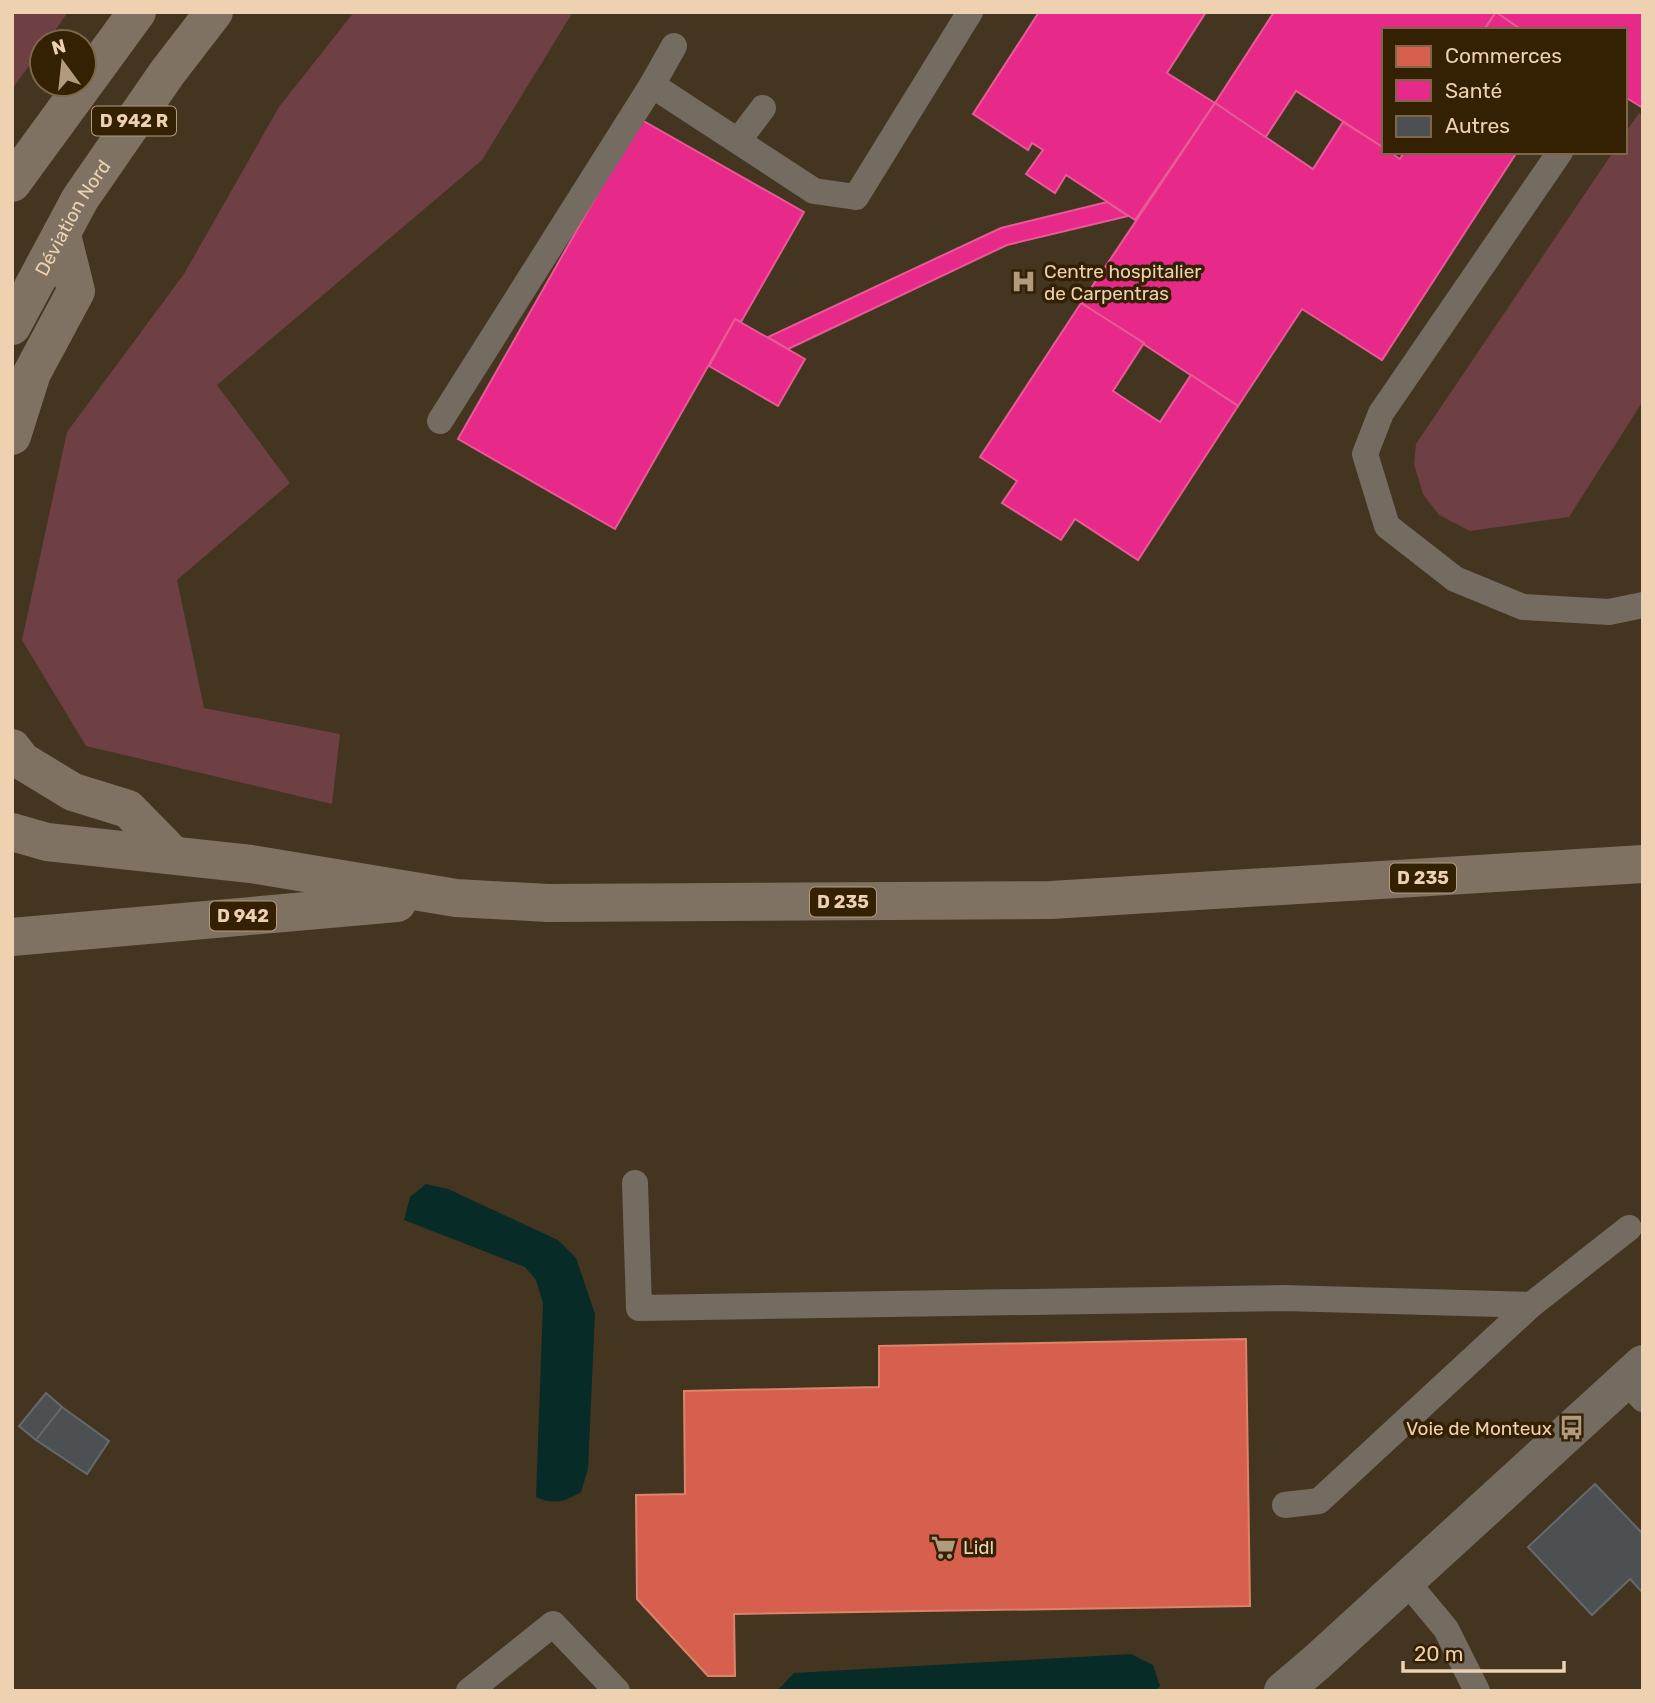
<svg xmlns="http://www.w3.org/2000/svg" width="1655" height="1703" viewBox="0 0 1655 1703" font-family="Rubik,sans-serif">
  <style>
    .green { fill: #6e3f43 }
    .water { fill: #072c28 }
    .shops { fill: #d6604d; stroke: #dd826b; stroke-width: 2 }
    .health { fill: #e7298a; stroke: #e95b96; stroke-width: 2 }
    .building { fill: #4c5052; stroke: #66696b; stroke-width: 2 }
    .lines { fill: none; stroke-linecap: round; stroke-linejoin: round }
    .lane { stroke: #746b61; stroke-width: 26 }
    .street { stroke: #746b61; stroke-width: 38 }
    .primary { stroke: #7f7263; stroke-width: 38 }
    .labels { text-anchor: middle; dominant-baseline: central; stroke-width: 7; stroke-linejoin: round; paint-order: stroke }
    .shield { fill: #342003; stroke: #b69c7d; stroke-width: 2 }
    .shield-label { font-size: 18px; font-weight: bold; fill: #edd1b1 }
    .street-label { font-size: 19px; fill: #edd1b1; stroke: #342003 }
    .poi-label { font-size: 19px; fill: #edd1b1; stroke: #342003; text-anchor: start }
  </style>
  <rect width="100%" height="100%" fill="#443521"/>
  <g class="green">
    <polygon points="12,12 68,12 47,42 42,42 42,48 12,89"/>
    <polygon points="354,12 573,12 482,160 217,385 290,483 177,580 204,708 340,734 332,804 86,746 22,640 67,432 184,274 279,107"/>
    <polygon points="1639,113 1643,116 1643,401 1569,517 1470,531 1439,515 1423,494 1414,464 1416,444 1613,152 1625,152 1625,133"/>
  </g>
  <g class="water">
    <path d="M426 1184 448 1189 558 1240 576 1258 595 1314 588 1469 581 1492C565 1502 553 1505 536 1497L543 1303 536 1280 525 1267 404 1220 410 1197Z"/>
    <polygon points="1131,1654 1153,1665 1160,1686 1155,1691 777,1691 794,1673"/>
  </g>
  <polygon class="shops" points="1246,1339 1250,1606 734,1614 735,1676 708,1676 637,1599 636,1495 685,1494 684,1391 879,1387 879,1346"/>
  <g class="health">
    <polygon points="1039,12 1206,12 1167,73 1215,103 1135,220 1066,175 1055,193 1026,174 1043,150 1032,143 1028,150 973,114"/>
    <polygon points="1274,12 1496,12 1484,30 1384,30 1384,148 1296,91 1265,138 1215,103"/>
    <polygon points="1496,12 1522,30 1484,30"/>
    <polygon points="1496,12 1643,12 1643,108 1625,97 1625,30 1522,30"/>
    <polygon points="1215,103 1313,169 1343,122 1384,148 1384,152 1390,152 1400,159 1404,152 1517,152 1382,360 1302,309 1238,406 1081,303"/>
    <polygon points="640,119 804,212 741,322 735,319 615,529 458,439"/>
    <polygon points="1107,202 1128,216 1007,245 788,349 768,337 1001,228"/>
    <polygon points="1081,303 1144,343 1113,391 1160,422 1191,375 1238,406 1138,560 1075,519 1061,540 1002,503 1017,481 980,457"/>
    <polygon points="735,319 805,359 778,406 709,366"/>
  </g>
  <g class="building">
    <polygon points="46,1393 62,1407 36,1440 19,1426"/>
    <polygon points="62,1407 109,1441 87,1474 36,1440"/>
    <polygon points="1595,1484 1643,1534 1643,1593 1630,1579 1592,1615 1528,1547"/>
  </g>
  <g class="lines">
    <g class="lane">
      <polyline points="674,46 652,85 814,191 856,197 970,12"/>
      <polyline points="738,141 763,108"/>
      <polyline points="1560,152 1381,413 1365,454 1387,526 1455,579 1523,607 1609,612 1643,605"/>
      <polyline points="440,421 652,85"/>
      <polyline points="635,1183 639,1308 1283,1298 1531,1305 1629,1228"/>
      <polyline points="1625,1380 1643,1399"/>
      <polyline points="1285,1505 1319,1501 1531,1305"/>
      <polyline points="1406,1581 1446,1629 1477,1691"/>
      <polyline points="469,1691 553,1624 617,1691"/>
    </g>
    <polyline class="street" points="1283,1691 1316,1663 1643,1364"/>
    <g class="primary">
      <polyline points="12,183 137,12"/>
      <path id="s1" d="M12 326 80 199 167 73 214 12"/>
      <polyline points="12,436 32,373 76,291 62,235"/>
      <polyline points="12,748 22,761 73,792 128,809 173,855"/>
      <polyline points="12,832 47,842 251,864 456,898 548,903 1051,900 1643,864"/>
      <polyline points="12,937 397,903"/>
    </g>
  </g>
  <defs>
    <symbol id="hospital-bare" viewBox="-9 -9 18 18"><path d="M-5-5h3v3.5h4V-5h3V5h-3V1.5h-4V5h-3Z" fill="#b29a7f" stroke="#342003" stroke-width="2.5" paint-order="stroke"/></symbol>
    <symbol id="bus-bare" viewBox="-9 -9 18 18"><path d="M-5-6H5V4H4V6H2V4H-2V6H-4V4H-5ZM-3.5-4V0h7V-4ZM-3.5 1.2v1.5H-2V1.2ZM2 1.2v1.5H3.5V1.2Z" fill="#b29a7f" stroke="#342003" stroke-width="2.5" paint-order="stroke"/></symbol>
    <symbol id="supermarket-bare" viewBox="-9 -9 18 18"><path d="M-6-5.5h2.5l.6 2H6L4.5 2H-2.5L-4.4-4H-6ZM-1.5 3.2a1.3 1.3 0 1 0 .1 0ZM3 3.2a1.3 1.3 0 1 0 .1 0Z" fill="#b29a7f" stroke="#342003" stroke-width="2.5" paint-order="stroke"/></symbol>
  </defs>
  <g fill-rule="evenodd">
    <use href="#hospital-bare" x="1006" y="264" width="35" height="35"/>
    <use href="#bus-bare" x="1554" y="1410" width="35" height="35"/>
    <use href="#supermarket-bare" x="926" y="1530" width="35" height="35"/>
  </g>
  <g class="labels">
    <g class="shield">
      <rect x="92" y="106.5" width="84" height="29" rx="5"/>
      <rect x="1390" y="863.5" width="66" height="29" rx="5"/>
      <rect x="810" y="887.5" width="66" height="29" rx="5"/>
      <rect x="210" y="901.5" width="66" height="29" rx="5"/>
    </g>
    <g class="shield-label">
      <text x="134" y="121">D 942 R</text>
      <text x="1423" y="878">D 235</text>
      <text x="843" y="902">D 235</text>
      <text x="243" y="916">D 942</text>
    </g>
    <g class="street-label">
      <text stroke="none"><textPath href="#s1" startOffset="124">Déviation Nord</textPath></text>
    </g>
    <g class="poi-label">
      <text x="1044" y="271">Centre hospitalier<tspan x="1044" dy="22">de Carpentras</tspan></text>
      <text x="1552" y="1428" text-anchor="end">Voie de Monteux</text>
      <text x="963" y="1547">Lidl</text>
    </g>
  </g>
  <rect width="1655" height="1703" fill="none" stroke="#edd1b1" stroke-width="28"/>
  <rect x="1382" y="28" width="245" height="126" fill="#342003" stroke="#7e6749" stroke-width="2"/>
  <rect x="1396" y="46" width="35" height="21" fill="#d6604d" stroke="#7e6749" stroke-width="2"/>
  <text x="1445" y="63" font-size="21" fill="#edd1b1">Commerces</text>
  <rect x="1396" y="80" width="35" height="21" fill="#e7298a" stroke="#7e6749" stroke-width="2"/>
  <text x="1445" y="98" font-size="21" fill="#edd1b1">Santé</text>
  <rect x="1396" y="116" width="35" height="21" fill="#4c5052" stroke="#7e6749" stroke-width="2"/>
  <text x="1445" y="133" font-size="21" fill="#edd1b1">Autres</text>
  <g transform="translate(63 63) rotate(345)"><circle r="33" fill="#342003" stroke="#7e6749" stroke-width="2"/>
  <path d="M0-5L12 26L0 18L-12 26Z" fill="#b29a7f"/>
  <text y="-10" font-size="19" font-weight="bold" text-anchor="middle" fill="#edd1b1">N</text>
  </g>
  <path d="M1403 1661v10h161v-10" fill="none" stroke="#edd1b1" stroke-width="3.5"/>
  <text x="1414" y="1661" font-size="21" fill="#edd1b1" stroke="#342003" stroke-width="5" paint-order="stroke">20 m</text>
</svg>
